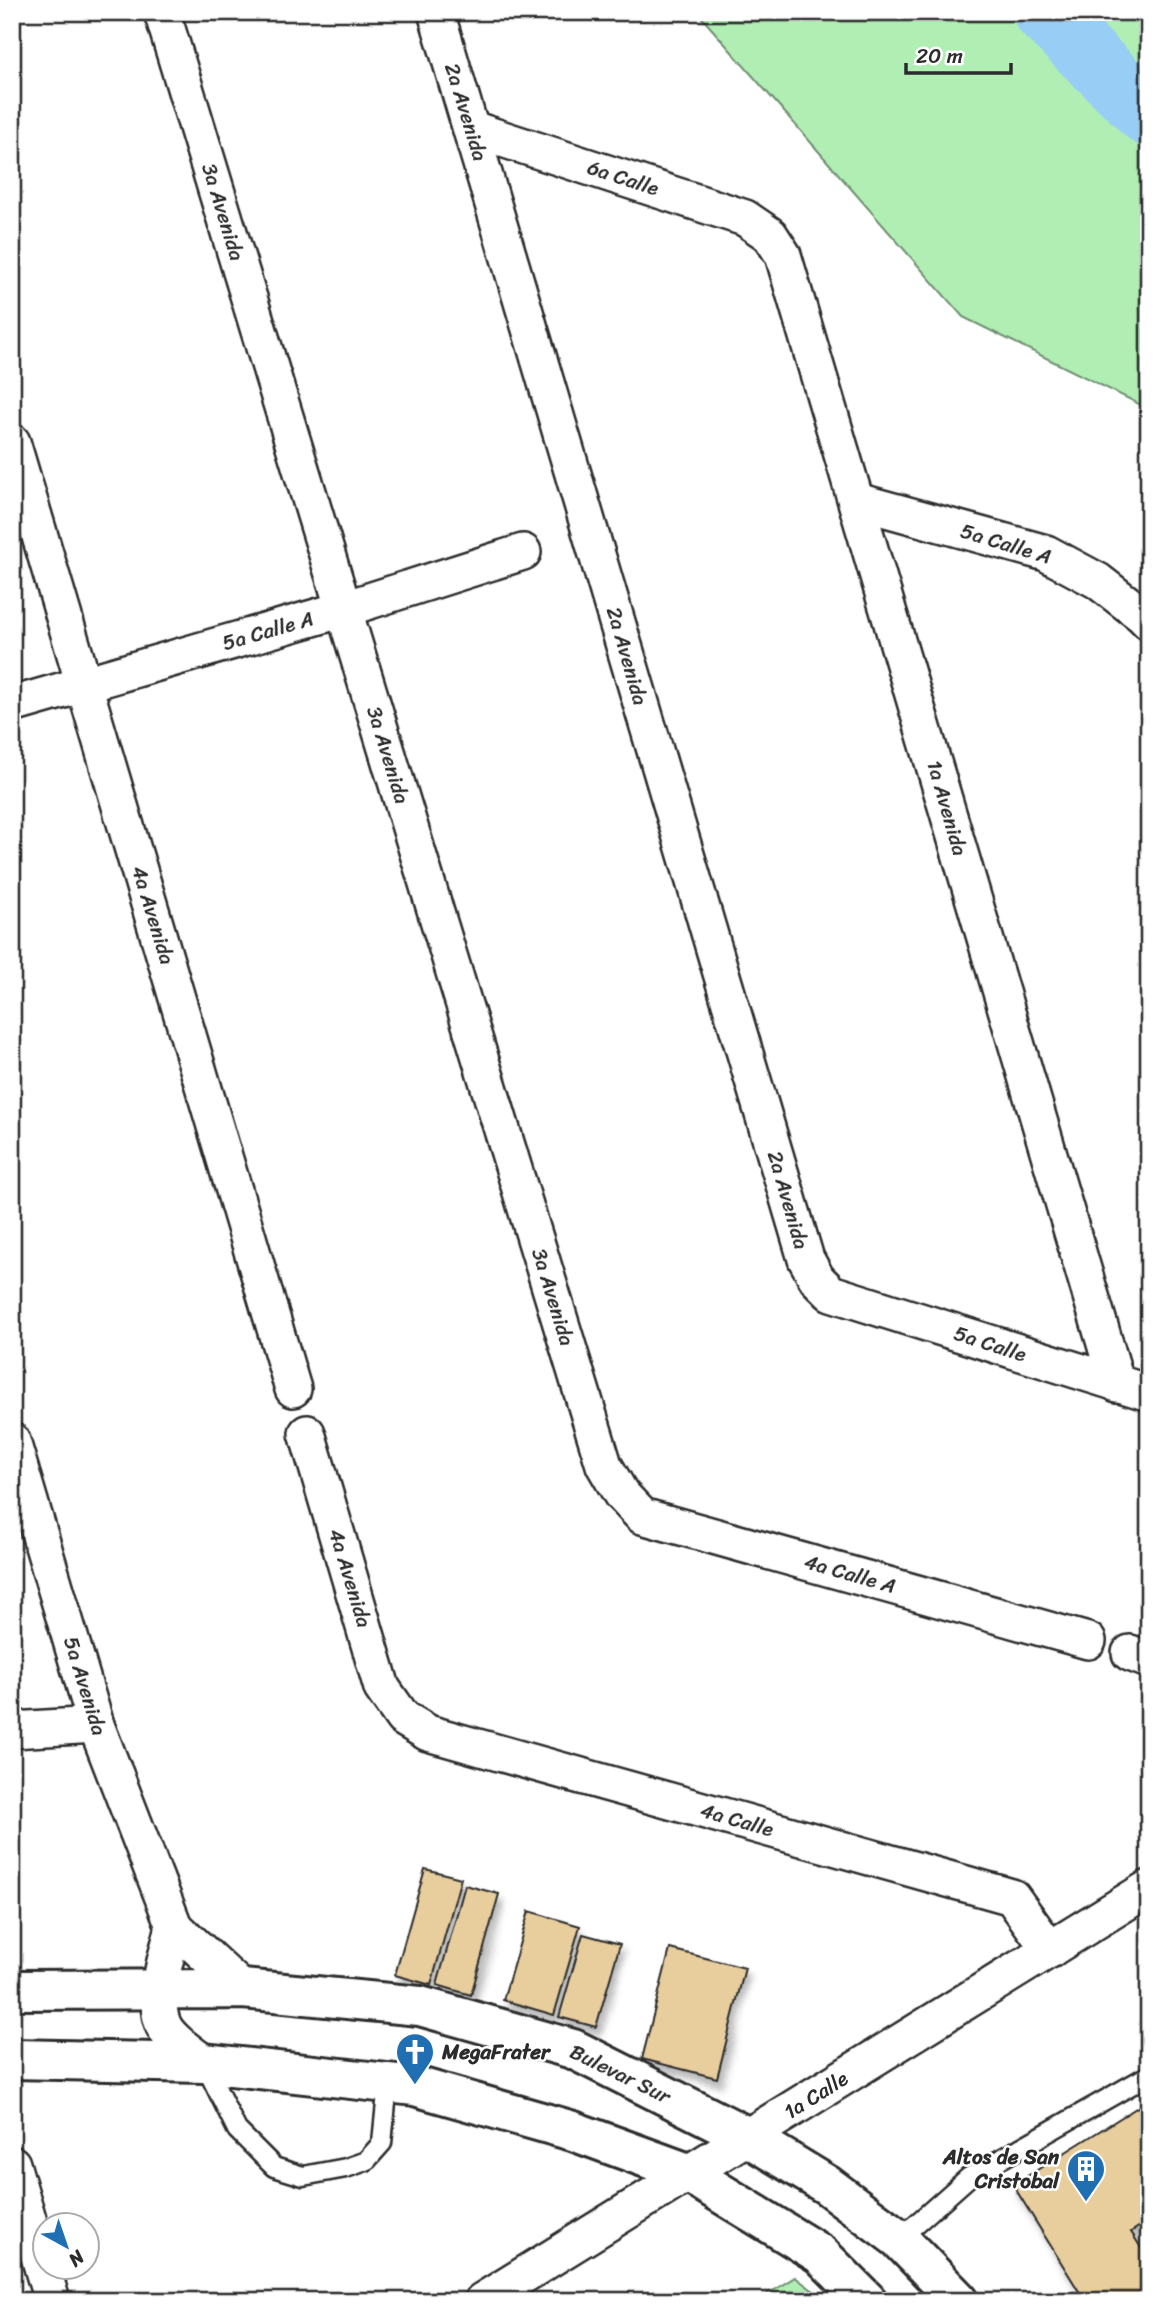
<svg xmlns="http://www.w3.org/2000/svg" width="1161" height="2313" viewBox="0 0 1161 2313" font-family="Sriracha,sans-serif">
  <style>
    .green { fill: #b0eeb4; stroke: #6e8c70; stroke-width: 2 }
    .lines { fill: none; stroke-linecap: round; stroke-linejoin: round }
    .stream { stroke: #6c8ca5; stroke-width: 10 }
    .river { stroke: #98cdf6; stroke-width: 63 }
    .building { fill: #e8ce9d; stroke: #2b2b2b; stroke-width: 2; filter: url(#shadow) }
    .lane-casing { stroke: #2b2b2b; stroke-width: 23 }
    .street-casing { stroke: #2b2b2b; stroke-width: 40 }
    .secondary-casing { stroke: #2b2b2b; stroke-width: 44 }
    .lane { stroke: #fff; stroke-width: 18 }
    .street { stroke: #fff; stroke-width: 35 }
    .secondary { stroke: #fff; stroke-width: 38 }
    .labels { text-anchor: middle; dominant-baseline: central; stroke-width: 5; stroke-linejoin: round; paint-order: stroke }
    .street-label { font-size: 21px; fill: #2b2b2b; stroke: #fff }
    .poi-label { font-size: 21px; font-weight: bold; fill: #2b2b2b; stroke: #fff; text-anchor: start }
  </style>
  <defs>
    <filter id="shadow"><feDropShadow dx="4.5" dy="8" stdDeviation="3.5" flood-color="#0004"/></filter>
  </defs>
  <rect width="100%" height="100%" fill="#fff"/>
  <filter id="ink" filterUnits="userSpaceOnUse"><feTurbulence type="fractalNoise" baseFrequency=".0143" numOctaves="2"/><feDisplacementMap in="SourceGraphic" scale="14" xChannelSelector="R" yChannelSelector="G"/><feConvolveMatrix kernelMatrix="1 2 1 2 8 2 1 2 1" color-interpolation-filters="sRGB"/></filter>
  <g filter="url(#ink)">
    <g class="green">
      <polygon points="697,12 1149,12 1149,409 963,317"/>
      <polygon points="795,2277 827,2301 756,2301"/>
    </g>
    <g class="lines">
      <polyline class="stream" points="1120,86 1149,72"/>
      <polyline class="river" points="1044,12 1149,115"/>
    </g>
    <g class="building">
      <polygon points="425,1869 461,1878 431,1985 395,1975"/>
      <polygon points="465,1885 499,1894 471,1995 437,1985"/>
      <polygon points="529,1911 580,1926 554,2015 503,2000"/>
      <polygon points="583,1934 620,1944 596,2027 559,2017"/>
      <polygon points="670,1949 745,1968 717,2078 642,2059"/>
      <polygon points="1149,2100 1149,2220 1131,2232 1149,2260 1149,2301 1085,2301 1013,2185"/>
    </g>
    <g class="lines">
      <defs>
        <g id="lane">
          <polyline points="204,2063 237,2130 274,2167 303,2176 346,2168 366,2161 382,2143 388,2083"/>
          <polyline points="899,2239 969,2177 1149,2075"/>
        </g>
        <g id="street">
          <polyline points="162,12 604,1465 621,1494 642,1516 1088,1641"/>
          <polyline points="436,12 806,1259 817,1279 831,1293 1149,1393"/>
          <polyline points="472,129 745,218 770,235 783,255 1117,1384"/>
          <polyline points="12,442 293,1389"/>
          <polyline points="857,501 1046,553 1098,581 1142,615 1149,622"/>
          <polyline points="12,705 344,609 523,552"/>
          <polyline points="307,1433 382,1688 403,1718 428,1733 1012,1897 1050,1950"/>
          <polyline points="12,1441 96,1725 174,1926 242,1989"/>
          <polyline points="1130,1653 1149,1660"/>
          <polyline points="12,1730 96,1725"/>
          <path d="M174 1926C168 1953 149 2004 166 2030 175 2043 191 2053 204 2063"/>
          <polyline points="12,2164 52,2301"/>
          <polyline points="482,2301 1149,1888"/>
        </g>
        <g id="secondary">
          <polyline points="12,1990 242,1989 420,2006 573,2049 748,2137 827,2185 899,2239 959,2301"/>
          <polyline points="12,2059 204,2063 415,2086 573,2131 688,2173 820,2254 867,2301"/>
        </g>
      </defs>
      <use href="#lane" class="lane-casing"/>
      <use href="#street" class="street-casing"/>
      <use href="#secondary" class="secondary-casing"/>
      <use href="#lane" class="lane"/>
      <use href="#street" class="street"/>
      <use href="#secondary" class="secondary"/>
    </g>
  </g>
  <defs>
    <symbol id="church-pin" viewBox="-11 -11 22 30"><path d="M0 17L-7.5 6A9.5 9.5 0 1 1 7.5 6Z" fill="#1f6fb2" stroke="#fff"/><path d="M-1.2-6h2.4v3.5h3.3v2.4h-3.3V6h-2.4V-.1h-3.3v-2.4h3.3Z" fill="#fff"/></symbol>
    <symbol id="building-pin" viewBox="-11 -11 22 30"><path d="M0 17L-7.5 6A9.5 9.5 0 1 1 7.5 6Z" fill="#1f6fb2" stroke="#fff"/><path d="M-4-6H4V6H1V3H-1V6H-4ZM-2.5-4.3h1.7v1.8h-1.7ZM.8-4.3h1.7v1.8H.8ZM-2.5-1h1.7V.8h-1.7ZM.8-1h1.7V.8H.8Z" fill="#fff"/></symbol>
  </defs>
  <g fill-rule="evenodd">
    <use href="#church-pin" x="393" y="2030" width="44" height="60"/>
    <use href="#building-pin" x="1064" y="2147" width="44" height="60"/>
  </g>
  <g class="labels">
    <g class="street-label">
      <text transform="translate(466 112) rotate(73)">2a Avenida</text>
      <text transform="translate(623 178) rotate(18)">6a Calle</text>
      <text transform="translate(223 212) rotate(73)">3a Avenida</text>
      <text transform="translate(1006 544) rotate(17)">5a Calle A</text>
      <text transform="translate(268 631) rotate(-16)">5a Calle A</text>
      <text transform="translate(627 656) rotate(74)">2a Avenida</text>
      <text transform="translate(388 755) rotate(73)">3a Avenida</text>
      <text transform="translate(947 808) rotate(74)">1a Avenida</text>
      <text transform="translate(153 915) rotate(73)">4a Avenida</text>
      <text transform="translate(788 1200) rotate(74)">2a Avenida</text>
      <text transform="translate(553 1297) rotate(73)">3a Avenida</text>
      <text transform="translate(990 1344) rotate(18)">5a Calle</text>
      <text transform="translate(850 1574) rotate(16)">4a Calle A</text>
      <text transform="translate(350 1578) rotate(73)">4a Avenida</text>
      <text transform="translate(85 1686) rotate(73)">5a Avenida</text>
      <text transform="translate(737 1820) rotate(16)">4a Calle</text>
      <text transform="translate(620 2074) rotate(26)">Bulevar Sur</text>
      <text transform="translate(816 2095) rotate(-32)">1a Calle</text>
    </g>
    <g class="poi-label">
      <text x="442" y="2052">MegaFrater</text>
      <text x="1059" y="2157" text-anchor="end">Altos de San<tspan x="1059" dy="24">Cristobal</tspan></text>
    </g>
  </g>
  <rect width="1161" height="2313" fill="none" stroke="#fff" stroke-width="42"/>
  <rect x="21" y="21" width="1119" height="2271" fill="none" stroke="#2b2b2b" stroke-width="2.5" filter="url(#ink)"/>
  <g transform="translate(66 2246) rotate(140)"><circle r="33" fill="#ffffff" stroke="#aaaaaa" stroke-width="2"/>
  <path d="M0-5L12 26L0 18L-12 26Z" fill="#1f6fb2"/>
  <text y="-10" font-size="19" font-weight="bold" text-anchor="middle" fill="#2b2b2b">N</text>
  </g>
  <path d="M906 63v10h105v-10" fill="none" stroke="#2b2b2b" stroke-width="3.5"/>
  <text x="916" y="63" font-size="21" fill="#2b2b2b" stroke="#ffffff" stroke-width="5" paint-order="stroke">20 m</text>
</svg>
